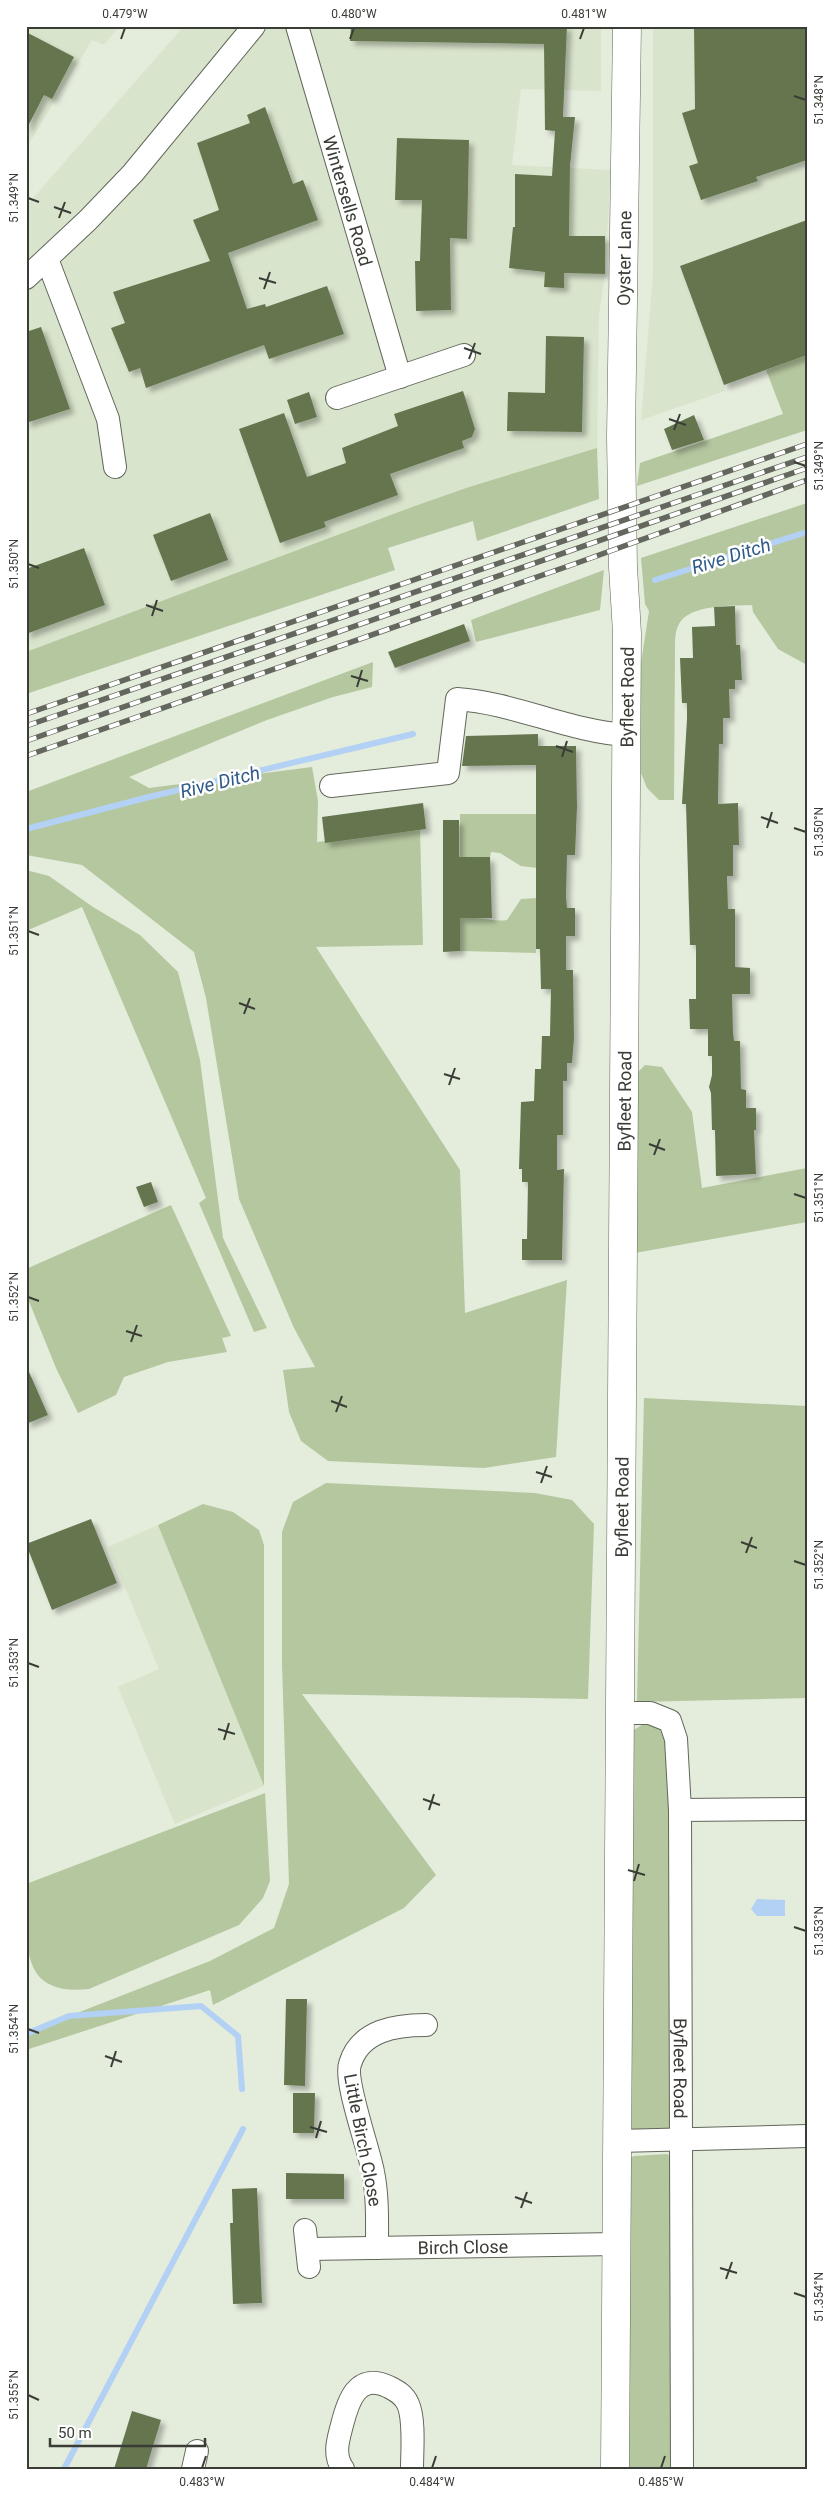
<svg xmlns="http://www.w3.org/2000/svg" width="833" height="2495" viewBox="0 0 833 2495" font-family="Roboto,sans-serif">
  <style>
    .built { fill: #d9e4cc }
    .green { fill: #b5c79f }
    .water { fill: #b2d1f5 }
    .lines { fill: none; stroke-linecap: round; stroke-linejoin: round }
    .stream { stroke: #b2d1f5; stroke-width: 6 }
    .building { fill: #657650; filter: url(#shadow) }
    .minor-casing { stroke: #61685a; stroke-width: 24 }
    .primary-casing { stroke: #61685a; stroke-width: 29 }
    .minor { stroke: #fff; stroke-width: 22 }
    .primary { stroke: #fff; stroke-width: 28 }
    .rail-casing { stroke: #63675e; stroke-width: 5.5 }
    .rail { stroke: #fff; stroke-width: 4; stroke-dasharray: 11; stroke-linecap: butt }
    .ticks { fill: none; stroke: #3a3d36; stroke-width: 2 }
    .labels { text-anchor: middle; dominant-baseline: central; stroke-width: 5; stroke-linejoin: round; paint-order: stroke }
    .street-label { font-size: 18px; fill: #3a3d36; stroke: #fff }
    .water-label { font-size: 19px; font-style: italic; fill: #2f5a88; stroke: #fff }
    .neatline { fill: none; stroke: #3a3d36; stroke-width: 2 }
    .ticks-label { font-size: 12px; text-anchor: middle; fill: #3a3d36 }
  </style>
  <defs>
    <filter id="shadow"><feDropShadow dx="4.5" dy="4.5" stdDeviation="2.5" flood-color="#0004"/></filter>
  </defs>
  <rect width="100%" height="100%" fill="#e4ecdc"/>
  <g class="built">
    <polygon points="26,26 119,26 104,45 92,40 26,148"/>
    <polygon points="184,26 601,26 601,91 521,89 512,165 611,170 605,274 599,314 597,448 469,487 412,507 26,652 26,206"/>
    <polygon points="653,26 807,26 807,355 724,385 725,391 641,420 653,275"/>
    <polygon points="158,1525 264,1786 175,1824 118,1687 159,1669 108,1547"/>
  </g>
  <g class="green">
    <polygon points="807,355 807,430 637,486 640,463 783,414 766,370"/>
    <polygon points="597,448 599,499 477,541 473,521 388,548 395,570 26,694 26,652 412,507 469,487"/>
    <path d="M807 503V665L778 649 753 612 752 605C733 606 689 604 679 624 675 631 675 640 675 648L674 800H659L647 788 641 773V663L649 611 645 604 641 558Z"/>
    <polygon points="604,570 600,610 476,642 471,620"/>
    <polygon points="373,662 372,687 333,697 267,720 129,777 149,788 312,767 318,801 317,842 420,830 423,945 316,947 460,1170 465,1313 567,1280 556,1457 484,1468 328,1461 301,1441 289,1412 283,1370 315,1367 294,1328 239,1199 206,998 194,952 82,865 26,855 26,792"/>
    <path d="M460 814H536L537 868 521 866 500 853 491 852 490 857H473L475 918C485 918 497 922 507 920L521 899 537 898 536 953 460 951Z"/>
    <polygon points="26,870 49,876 93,907 140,935 178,972 200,1060 223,1238 267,1328 254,1332 199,1203 206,1198 82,907 26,931"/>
    <polygon points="645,1065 662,1067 692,1112 702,1188 807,1168 807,1222 635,1253 637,1073"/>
    <polygon points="171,1205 231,1336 222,1338 227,1352 168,1362 124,1377 116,1395 78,1413 56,1368 26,1294 26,1269"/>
    <polygon points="644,1398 807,1406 807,1698 637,1702"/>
    <polygon points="326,1483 535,1493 572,1500 594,1524 588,1699 302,1694 436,1875 404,1908 213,2005 210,1990 26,2050 26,2033 210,1961 274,1928 289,1884 282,1664 282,1532 293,1502"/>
    <polygon points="203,1504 233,1512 259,1530 264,1545 264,1786 158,1525"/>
    <polygon points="651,1719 670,1721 680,2131 617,2133 620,1739"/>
    <path d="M265 1793 270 1881 263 1898 239 1925 89 1989C76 1990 63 1991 51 1985 19 1972 26 1912 26 1884Z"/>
    <polygon points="667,2154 673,2158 676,2469 615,2469 617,2164 634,2156"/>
  </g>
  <polygon class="water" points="757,1899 785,1900 785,1916 757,1916 751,1909"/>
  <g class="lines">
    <g class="stream">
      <polyline points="655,580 807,532"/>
      <polyline points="26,829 145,798 413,734"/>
      <polyline points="26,2034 69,2016 201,2006 238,2036 242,2089"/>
      <polyline points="64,2469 243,2129"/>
    </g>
  </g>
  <g class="building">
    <polygon points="351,26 567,26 563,117 575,117 570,166 569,236 605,236 605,274 564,273 564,288 544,287 545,272 509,268 513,227 515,227 515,174 552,176 555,131 545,130 544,44 350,41"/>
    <polygon points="694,26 807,26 807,160 756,177 758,181 701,200 689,166 698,163 682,113 695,109"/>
    <polygon points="26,32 74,57 52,99 44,95 26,130"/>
    <polygon points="265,107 293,184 303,180 318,220 228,253 247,309 265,304 266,307 327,286 344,334 269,359 264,345 146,388 140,368 129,372 111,328 125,323 113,292 210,261 193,220 219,210 197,143 250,123 247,115"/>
    <polygon points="397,138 469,140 467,239 450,238 451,310 416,311 415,261 420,261 422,200 395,200"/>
    <polygon points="807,220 807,355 724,385 680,266"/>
    <polygon points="41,327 70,409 26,423 26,332"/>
    <polygon points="546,336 584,337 582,432 507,431 508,392 545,393"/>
    <polygon points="463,391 475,429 472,437 462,441 464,448 390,474 398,495 324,522 326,527 280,543 239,429 284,413 307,477 346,463 342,448 398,426 394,414"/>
    <polygon points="309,392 317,417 295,424 287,400"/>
    <polygon points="694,415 704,440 672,450 664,429"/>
    <polygon points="210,513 228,560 171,581 153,535"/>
    <polygon points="84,548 105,605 26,634 26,569"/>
    <polygon points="735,606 736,645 740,645 742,680 735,680 735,689 729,689 730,718 723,718 723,744 719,744 718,804 738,803 739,845 733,845 733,876 727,876 728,909 735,909 735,967 750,968 750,994 732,994 733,1032 734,1041 740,1041 741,1089 746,1090 746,1108 756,1108 756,1130 754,1130 756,1174 716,1176 715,1130 712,1130 711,1093 709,1087 712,1075 712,1056 708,1056 708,1029 690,1029 689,999 696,999 696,945 690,945 686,804 682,804 687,719 687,703 682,703 680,658 693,658 692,627 715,626 714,607"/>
    <polygon points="464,624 470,641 395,668 388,652"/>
    <polygon points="538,734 538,746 576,746 577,807 575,855 567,855 566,896 567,908 575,908 575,936 566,936 566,970 573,970 574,1039 572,1063 567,1063 567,1081 563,1081 563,1135 557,1135 557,1170 564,1169 562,1260 522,1260 522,1239 527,1239 528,1182 522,1182 522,1169 519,1169 521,1102 534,1101 535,1069 541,1069 542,1036 550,1036 551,989 541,989 540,949 536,949 536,765 462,766 466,736"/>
    <polygon points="423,803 426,829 325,843 322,817"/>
    <polygon points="443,820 459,820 459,857 490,857 492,918 460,918 460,951 443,952"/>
    <polygon points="151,1182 158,1202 144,1207 136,1187"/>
    <polygon points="26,1365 48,1415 26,1424"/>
    <polygon points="91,1519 117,1583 52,1610 26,1544"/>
    <polygon points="286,1999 307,1999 305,2086 284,2085"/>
    <polygon points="293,2093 315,2093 314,2133 293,2133"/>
    <polygon points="286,2173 344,2174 344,2199 286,2199"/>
    <polygon points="257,2188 262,2303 233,2304 230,2223 233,2223 232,2189"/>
    <polygon points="132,2411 161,2420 150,2456 146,2469 114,2469"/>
  </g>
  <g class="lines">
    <defs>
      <g id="minor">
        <path id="s1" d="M297 26 400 377"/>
        <polyline points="47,259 108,419 115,467"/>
        <polyline points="26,278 88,220 133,173 254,26"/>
        <polyline points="337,398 464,355"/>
        <path d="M331 786 448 773 457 699C515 703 568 731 626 735"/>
        <path id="s2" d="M620 1713H650L670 1721 676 1739 680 1810 682 2469"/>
        <polyline points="680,1810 807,1809"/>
        <polyline points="618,2141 807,2136"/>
        <polyline points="305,2230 309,2267"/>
        <path d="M377 2248C377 2222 378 2197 373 2172 369 2149 344 2081 350 2064 360 2030 396 2025 426 2025"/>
        <path id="s3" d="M309 2249 617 2244"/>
        <polyline points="193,2469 197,2451"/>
        <path d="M343 2469C333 2455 338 2440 342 2425 348 2401 357 2372 389 2387 397 2391 404 2395 408 2404 415 2420 412 2451 412 2469"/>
      </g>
      <g id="primary">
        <path id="s4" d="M615 2469 627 633 623 567 621 437 627 26"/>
      </g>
    </defs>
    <use href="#minor" class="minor-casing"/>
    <use href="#primary" class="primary-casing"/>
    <use href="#minor" class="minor"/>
    <use href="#primary" class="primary"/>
    <defs>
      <g id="rail">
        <polyline points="26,714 807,444"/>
        <polyline points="26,726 807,457"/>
        <polyline points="26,741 807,468"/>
        <polyline points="26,756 577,563 807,480"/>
      </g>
    </defs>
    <use href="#rail" class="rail-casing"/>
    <use href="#rail" class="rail"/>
  </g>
  <path class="ticks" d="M121 39 125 28M350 39 354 28M580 39 584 28M794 96 806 100M28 198 39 202M54 207 71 213M59 218 65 202M259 278 276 283M264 289 270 272M464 348 481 354M469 359 475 343M669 419 686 425M674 430 680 414M794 462 806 466M28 564 39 568M146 605 163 611M152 616 157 600M351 676 368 681M357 687 362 670M556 746 573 752M562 757 567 741M761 817 778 823M767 828 772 812M794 828 806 832M28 931 39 935M239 1003 255 1009M244 1014 250 998M444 1074 460 1079M449 1085 455 1068M649 1144 665 1150M654 1155 660 1139M794 1194 806 1198M28 1297 39 1301M126 1331 142 1336M131 1342 137 1325M331 1401 347 1407M336 1412 342 1396M536 1472 552 1477M541 1483 547 1466M741 1542 757 1548M746 1553 752 1537M794 1561 806 1565M28 1663 39 1667M218 1729 235 1734M224 1740 229 1723M423 1799 440 1805M429 1810 434 1794M628 1870 645 1875M634 1881 639 1864M794 1927 806 1931M28 2029 39 2033M105 2056 122 2062M111 2067 116 2051M310 2127 327 2132M316 2138 321 2121M515 2197 532 2203M521 2208 527 2192M720 2268 737 2273M726 2279 732 2262M794 2293 806 2297M28 2395 39 2400M202 2468 206 2456M432 2468 436 2456M661 2468 665 2456"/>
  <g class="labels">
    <g class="street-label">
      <text stroke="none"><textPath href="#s1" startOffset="182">Wintersells Road</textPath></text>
      <text stroke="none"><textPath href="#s4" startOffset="2211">Oyster Lane</textPath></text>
      <text stroke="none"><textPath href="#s4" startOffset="1772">Byfleet Road</textPath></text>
      <text stroke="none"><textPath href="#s4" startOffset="1368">Byfleet Road</textPath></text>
      <text stroke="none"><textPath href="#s4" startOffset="962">Byfleet Road</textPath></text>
      <text stroke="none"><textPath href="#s2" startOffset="400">Byfleet Road</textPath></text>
      <text transform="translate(363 2140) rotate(79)">Little Birch Close</text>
      <text stroke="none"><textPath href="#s3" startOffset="154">Birch Close</textPath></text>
    </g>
    <g class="water-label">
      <text transform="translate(731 556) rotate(-17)">Rive Ditch</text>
      <text transform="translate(220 782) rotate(-14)">Rive Ditch</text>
    </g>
  </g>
  <rect width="833" height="2495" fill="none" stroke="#ffffff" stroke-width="55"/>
  <path d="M50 2438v8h155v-8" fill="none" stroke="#3a3d36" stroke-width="2.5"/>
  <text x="58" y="2438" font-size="15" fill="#3a3d36" stroke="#ffffff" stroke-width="4" paint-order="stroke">50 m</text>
  <rect x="28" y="28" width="778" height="2440" class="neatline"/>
  <g class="ticks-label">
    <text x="125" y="18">0.479°W</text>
    <text x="354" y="18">0.480°W</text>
    <text x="584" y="18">0.481°W</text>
    <text transform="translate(819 100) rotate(-90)" y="4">51.348°N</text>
    <text transform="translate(14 198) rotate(-90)" y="4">51.349°N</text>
    <text transform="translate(819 466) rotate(-90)" y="4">51.349°N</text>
    <text transform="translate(14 564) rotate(-90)" y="4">51.350°N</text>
    <text transform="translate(819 832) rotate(-90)" y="4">51.350°N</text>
    <text transform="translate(14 931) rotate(-90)" y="4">51.351°N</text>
    <text transform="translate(819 1198) rotate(-90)" y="4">51.351°N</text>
    <text transform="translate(14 1297) rotate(-90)" y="4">51.352°N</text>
    <text transform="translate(819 1565) rotate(-90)" y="4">51.352°N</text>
    <text transform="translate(14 1663) rotate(-90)" y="4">51.353°N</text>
    <text transform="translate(819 1931) rotate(-90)" y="4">51.353°N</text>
    <text transform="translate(14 2029) rotate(-90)" y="4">51.354°N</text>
    <text transform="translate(819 2297) rotate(-90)" y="4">51.354°N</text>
    <text transform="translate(14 2395) rotate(-90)" y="4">51.355°N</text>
    <text x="202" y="2486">0.483°W</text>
    <text x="432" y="2486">0.484°W</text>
    <text x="661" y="2486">0.485°W</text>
  </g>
</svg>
